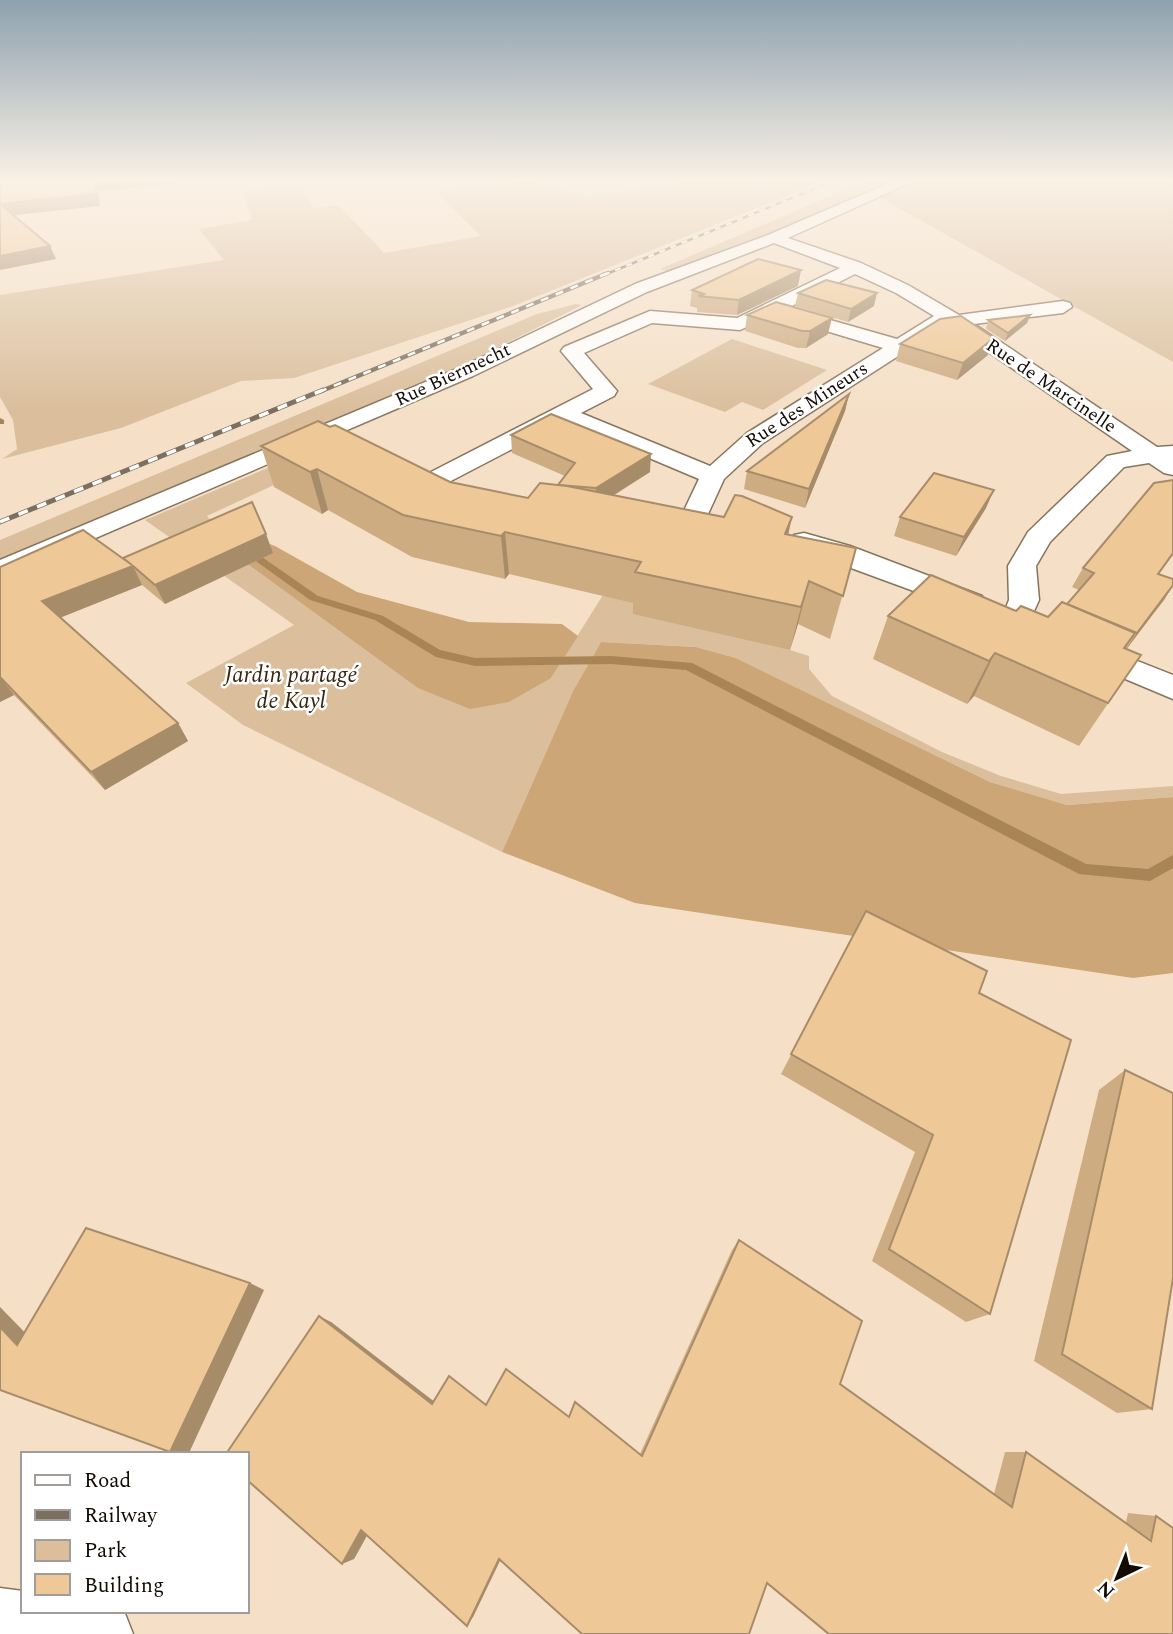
<svg xmlns="http://www.w3.org/2000/svg" width="1173" height="1634" viewBox="0 0 1173 1634" font-family="Spectral,serif">
  <style>
    .green { fill: #dbbf9d }
    .forest { fill: #cca676 }
    .lines { fill: none; stroke-linecap: round; stroke-linejoin: round }
    .stream { fill: #a88456; fill-rule: evenodd }
    .minor-casing { stroke: #87745e; stroke-width: 3 }
    .minor { fill: #fff; fill-rule: evenodd }
    .rail-far2-casing { stroke: #7d6f60; stroke-width: 2.5 }
    .rail-far1-casing { stroke: #7d6f60; stroke-width: 4.5 }
    .rail-casing { stroke: #7d6f60; stroke-width: 5 }
    .rail-far2 { stroke: #fff; stroke-width: 2; stroke-dasharray: 6; stroke-linecap: butt }
    .rail-far1 { stroke: #fff; stroke-width: 2.5; stroke-dasharray: 8; stroke-linecap: butt }
    .rail { stroke: #fff; stroke-width: 3.5; stroke-dasharray: 10; stroke-linecap: butt }
    .wall { fill: #ceac82 }
    .shaded-wall { fill: #a78c6a }
    .building { fill: #efc897; stroke: #a78c6a; stroke-width: 2 }
    .labels { text-anchor: middle; dominant-baseline: central; stroke-width: 5; stroke-linejoin: round; paint-order: stroke }
    .far-street-label { font-size: 19px; fill: #120b04; stroke: #fff }
    .park-label { font-size: 23px; font-style: italic; fill: #372610; stroke: #fff }
  </style>
  <rect width="100%" height="100%" fill="#f5e0c7"/>
  <g class="green">
    <polygon points="536,181 583,197 690,181 824,181 513,306 294,378 241,381 121,428 2,459 17,449 13,420 0,397 0,295 224,260 199,229 252,220 242,191 299,185 314,209 338,205 384,253 481,236 434,190"/>
    <polygon points="866,181 907,181 876,196 670,272 660,269"/>
    <polygon points="916,181 1173,181 1173,362 881,198"/>
    <polygon points="576,304 582,305 455,369 0,560 0,540 537,314"/>
    <polygon points="732,339 827,370 763,410 742,402 725,412 648,384"/>
    <polygon points="349,450 207,516 215,525 220,543 551,678 643,531 790,650 809,656 809,669 832,696 942,752 1001,776 1061,794 1173,786 1173,797 1067,805 990,782 736,658 696,647 601,642 573,691 502,852 243,725 186,683 294,625 145,520 308,451"/>
  </g>
  <g class="forest">
    <polygon points="236,531 275,546 357,592 469,622 562,624 578,636 551,678 509,702 470,709 418,688 219,543"/>
    <polygon points="601,642 696,647 736,658 990,782 1067,805 1173,797 1173,973 1133,978 635,903 502,852 573,691"/>
  </g>
  <g class="lines">
    <g class="stream">
      <polygon points="0,418 4,420 4,424 0,424"/>
      <polygon points="246,546 318,596 383,616 440,650 475,658 611,656 692,663 1086,864 1148,869 1173,855 1173,868 1150,881 1079,874 686,670 611,664 475,666 436,657 375,620 310,600 242,551 242,547"/>
    </g>
    <defs>
      <g id="minor">
        <path d="M894 181H914L788 238 861 263 908 285 959 315 1063 301 1070 303 1072 307 1063 313 974 324 1157 447 1173 446V475L1164 473 1149 463 1124 467 1050 542 1036 566 1039 600 1027 627 1016 630 1005 627 1001 620 1009 600 1008 566 1028 532 1107 456 1132 451 948 324 763 443 724 479 703 525 693 527 683 525 680 519 699 479 564 422 447 483 438 486 429 483 425 478 429 473 593 389 561 351 564 347 650 311 737 318 840 268 774 243 647 292 473 376 0 579V560L459 368 635 284 768 235ZM855 274 896 293 934 316 897 339 788 308ZM773 315 883 348 747 433 710 466 581 413 614 396 617 391 584 353 652 323 740 330Z"/>
        <polygon points="804,533 850,546 982,596 986,602 982,608 971,611 960,608 794,547 790,541 794,535"/>
        <polygon points="1084,640 1173,675 1173,699 1073,657 1068,650 1073,643"/>
        <polygon points="0,1588 23,1591 23,1611 124,1611 133,1634 0,1634"/>
      </g>
    </defs>
    <use href="#minor" class="minor-casing"/>
    <use href="#minor" class="minor"/>
    <defs>
      <polyline id="rail-far2" points="604,275 833,181"/>
      <polyline id="rail-far1" points="319,392 608,273"/>
      <polyline id="rail" points="0,522 323,390"/>
    </defs>
    <use href="#rail-far2" class="rail-far2-casing"/>
    <use href="#rail-far1" class="rail-far1-casing"/>
    <use href="#rail" class="rail-casing"/>
    <use href="#rail-far2" class="rail-far2"/>
    <use href="#rail-far1" class="rail-far1"/>
    <use href="#rail" class="rail"/>
  </g>
  <g class="wall">
    <polygon points="798,286 737,315 697,312 697,308 690,306 692,290"/>
    <polygon points="798,293 874,306 848,322 795,306"/>
    <polygon points="747,315 828,334 806,348 798,348 745,331"/>
    <polygon points="1030,315 1027,323 1005,341 986,329 988,320"/>
    <polygon points="900,344 988,355 957,380 896,361"/>
    <polygon points="849,394 845,411 805,508 744,489 747,471"/>
    <polygon points="511,435 650,472 613,496 788,535 856,548 830,639 798,624 790,650 633,614 633,603 509,574 505,579 412,557 328,510 322,514 274,487 261,446 528,498 558,485 565,476 512,453"/>
    <polygon points="1173,480 1173,555 1159,574 1173,586 1127,649 1141,655 1079,746 974,696 967,704 873,659 888,616 1016,611 1048,617 1067,604 1079,590 1072,587 1083,568"/>
    <polygon points="986,508 956,556 894,536 900,517"/>
    <polygon points="273,553 165,604 142,585 60,618 178,723 188,741 105,790 14,695 0,702 0,567 124,560"/>
    <polygon points="866,911 990,1314 966,1322 872,1261 915,1152 781,1074"/>
    <polygon points="1125,1070 1152,1409 1117,1413 1034,1361 1099,1090"/>
    <polygon points="739,1240 840,1384 994,1494 1005,1452 1026,1452 1126,1522 1128,1513 1156,1516 1173,1634 827,1634 767,1584 500,1561 473,1617 367,1536 354,1559 331,1322 433,1402 449,1376 487,1405 569,1417 640,1454 732,1250"/>
  </g>
  <g class="shaded-wall">
    <polygon points="94,181 202,181 98,191 100,206 6,216 0,204"/>
    <polygon points="236,181 256,181 236,183"/>
    <polygon points="50,246 56,259 0,270 0,256"/>
    <polygon points="801,270 798,286 737,315 739,300"/>
    <polygon points="877,293 874,306 848,322 851,309"/>
    <polygon points="1030,315 1027,323 1005,341 1008,333"/>
    <polygon points="832,318 828,334 806,348 810,331"/>
    <polygon points="994,338 988,355 957,380 963,363"/>
    <polygon points="849,394 845,411 805,508 809,489"/>
    <polygon points="651,454 650,472 596,506 596,488"/>
    <polygon points="317,469 328,510 322,514 310,472"/>
    <polygon points="994,490 986,508 956,556 964,537"/>
    <polygon points="792,517 783,559 785,534"/>
    <polygon points="505,532 509,574 505,579 501,536"/>
    <polygon points="266,534 273,553 165,604 155,585"/>
    <polygon points="133,566 142,585 54,620 42,601"/>
    <polygon points="809,581 798,624 790,650 801,607"/>
    <polygon points="1173,585 1164,600 1124,652 1137,633"/>
    <polygon points="995,653 974,696 967,704 989,661"/>
    <polygon points="0,677 14,695 0,702"/>
    <polygon points="178,723 188,741 105,790 91,772"/>
    <polygon points="250,1283 264,1290 189,1453 170,1452"/>
    <polygon points="0,1307 42,1350 17,1345 0,1327"/>
    <polygon points="319,1316 331,1322 440,1406 432,1404"/>
    <polygon points="372,1526 354,1559 342,1564 361,1530"/>
    <polygon points="503,1554 473,1617 467,1626 499,1559"/>
  </g>
  <g class="building">
    <polygon points="0,181 94,181 95,194 0,204 50,246 0,256"/>
    <polygon points="758,259 801,270 739,300 698,296 704,294 692,290"/>
    <polygon points="826,280 877,293 851,309 798,293"/>
    <polygon points="776,302 832,318 810,331 802,331 747,315"/>
    <polygon points="1030,315 1008,333 988,320"/>
    <polygon points="961,316 994,338 963,363 900,344 940,319"/>
    <polygon points="849,394 809,489 747,471"/>
    <polygon points="551,414 651,454 596,488 558,485 575,463 511,435"/>
    <polygon points="318,421 330,427 335,425 450,482 528,498 540,483 567,486 724,517 735,495 742,496 792,517 785,534 856,548 843,596 809,581 801,607 635,572 641,562 505,532 501,536 403,515 317,469 310,472 261,446"/>
    <polygon points="934,473 994,490 964,537 900,517"/>
    <polygon points="1173,480 1173,553 1158,574 1173,579 1173,585 1137,633 1067,604 1094,573 1083,568 1154,483"/>
    <polygon points="252,502 266,534 155,585 133,566 42,601 178,723 91,772 0,677 0,567 83,530 132,565 123,558"/>
    <polygon points="931,575 1016,611 1021,606 1048,617 1062,602 1135,633 1124,648 1141,655 1108,703 995,653 989,661 888,616"/>
    <polygon points="866,911 987,971 979,993 1071,1040 990,1314 889,1249 933,1135 791,1054"/>
    <polygon points="1125,1070 1173,1093 1173,1278 1152,1409 1062,1354"/>
    <polygon points="86,1228 250,1283 170,1452 0,1390 0,1327 17,1345"/>
    <polygon points="739,1240 862,1321 840,1384 1012,1507 1026,1452 1151,1541 1156,1516 1173,1528 1173,1634 829,1634 767,1583 749,1634 582,1634 499,1559 467,1626 361,1530 342,1564 247,1480 247,1454 226,1454 319,1316 432,1404 449,1376 486,1405 506,1369 569,1417 575,1402 642,1456"/>
  </g>
  <linearGradient id="sky" x2="0" y2="1"><stop stop-color="#8ea1ae"/><stop offset="0.44" stop-color="#faf1e6"/><stop offset="1" stop-color="#faf1e6" stop-opacity="0"/></linearGradient>
  <rect width="1173" height="410" fill="url(#sky)"/>
  <g class="labels">
    <g class="far-street-label">
      <text transform="translate(453 375) rotate(-25)">Rue Biermecht</text>
      <text transform="translate(1051 386) rotate(34)">Rue de Marcinelle</text>
      <text transform="translate(807 405) rotate(-33)">Rue des Mineurs</text>
    </g>
    <g class="park-label">
      <text x="291" y="675">Jardin partagé<tspan x="291" dy="26">de Kayl</tspan></text>
    </g>
  </g>
  <rect x="21" y="1452" width="228" height="161" fill="#ffffff" stroke="#a09d9b" stroke-width="2"/>
  <rect x="35" y="1475" width="35" height="10" fill="#ffffff" stroke="#a09d9b" stroke-width="2"/>
  <text x="84" y="1487" font-size="21" fill="#120b04">Road</text>
  <rect x="35" y="1510" width="35" height="10" fill="#7d6f60" stroke="#a09d9b" stroke-width="2"/>
  <text x="84" y="1522" font-size="21" fill="#120b04">Railway</text>
  <rect x="35" y="1540" width="35" height="21" fill="#dbbf9d" stroke="#a09d9b" stroke-width="2"/>
  <text x="84" y="1557" font-size="21" fill="#120b04">Park</text>
  <rect x="35" y="1574" width="35" height="21" fill="#efc897" stroke="#a09d9b" stroke-width="2"/>
  <text x="84" y="1592" font-size="21" fill="#120b04">Building</text>
  <g transform="translate(1117 1578) rotate(223)" stroke="#ffffff" stroke-width="5" paint-order="stroke">
  <path d="M0-5L12 26L0 18L-12 26Z" fill="#120b04"/>
  <text y="-10" font-size="19" font-weight="bold" text-anchor="middle" fill="#120b04">N</text>
  </g>
</svg>
